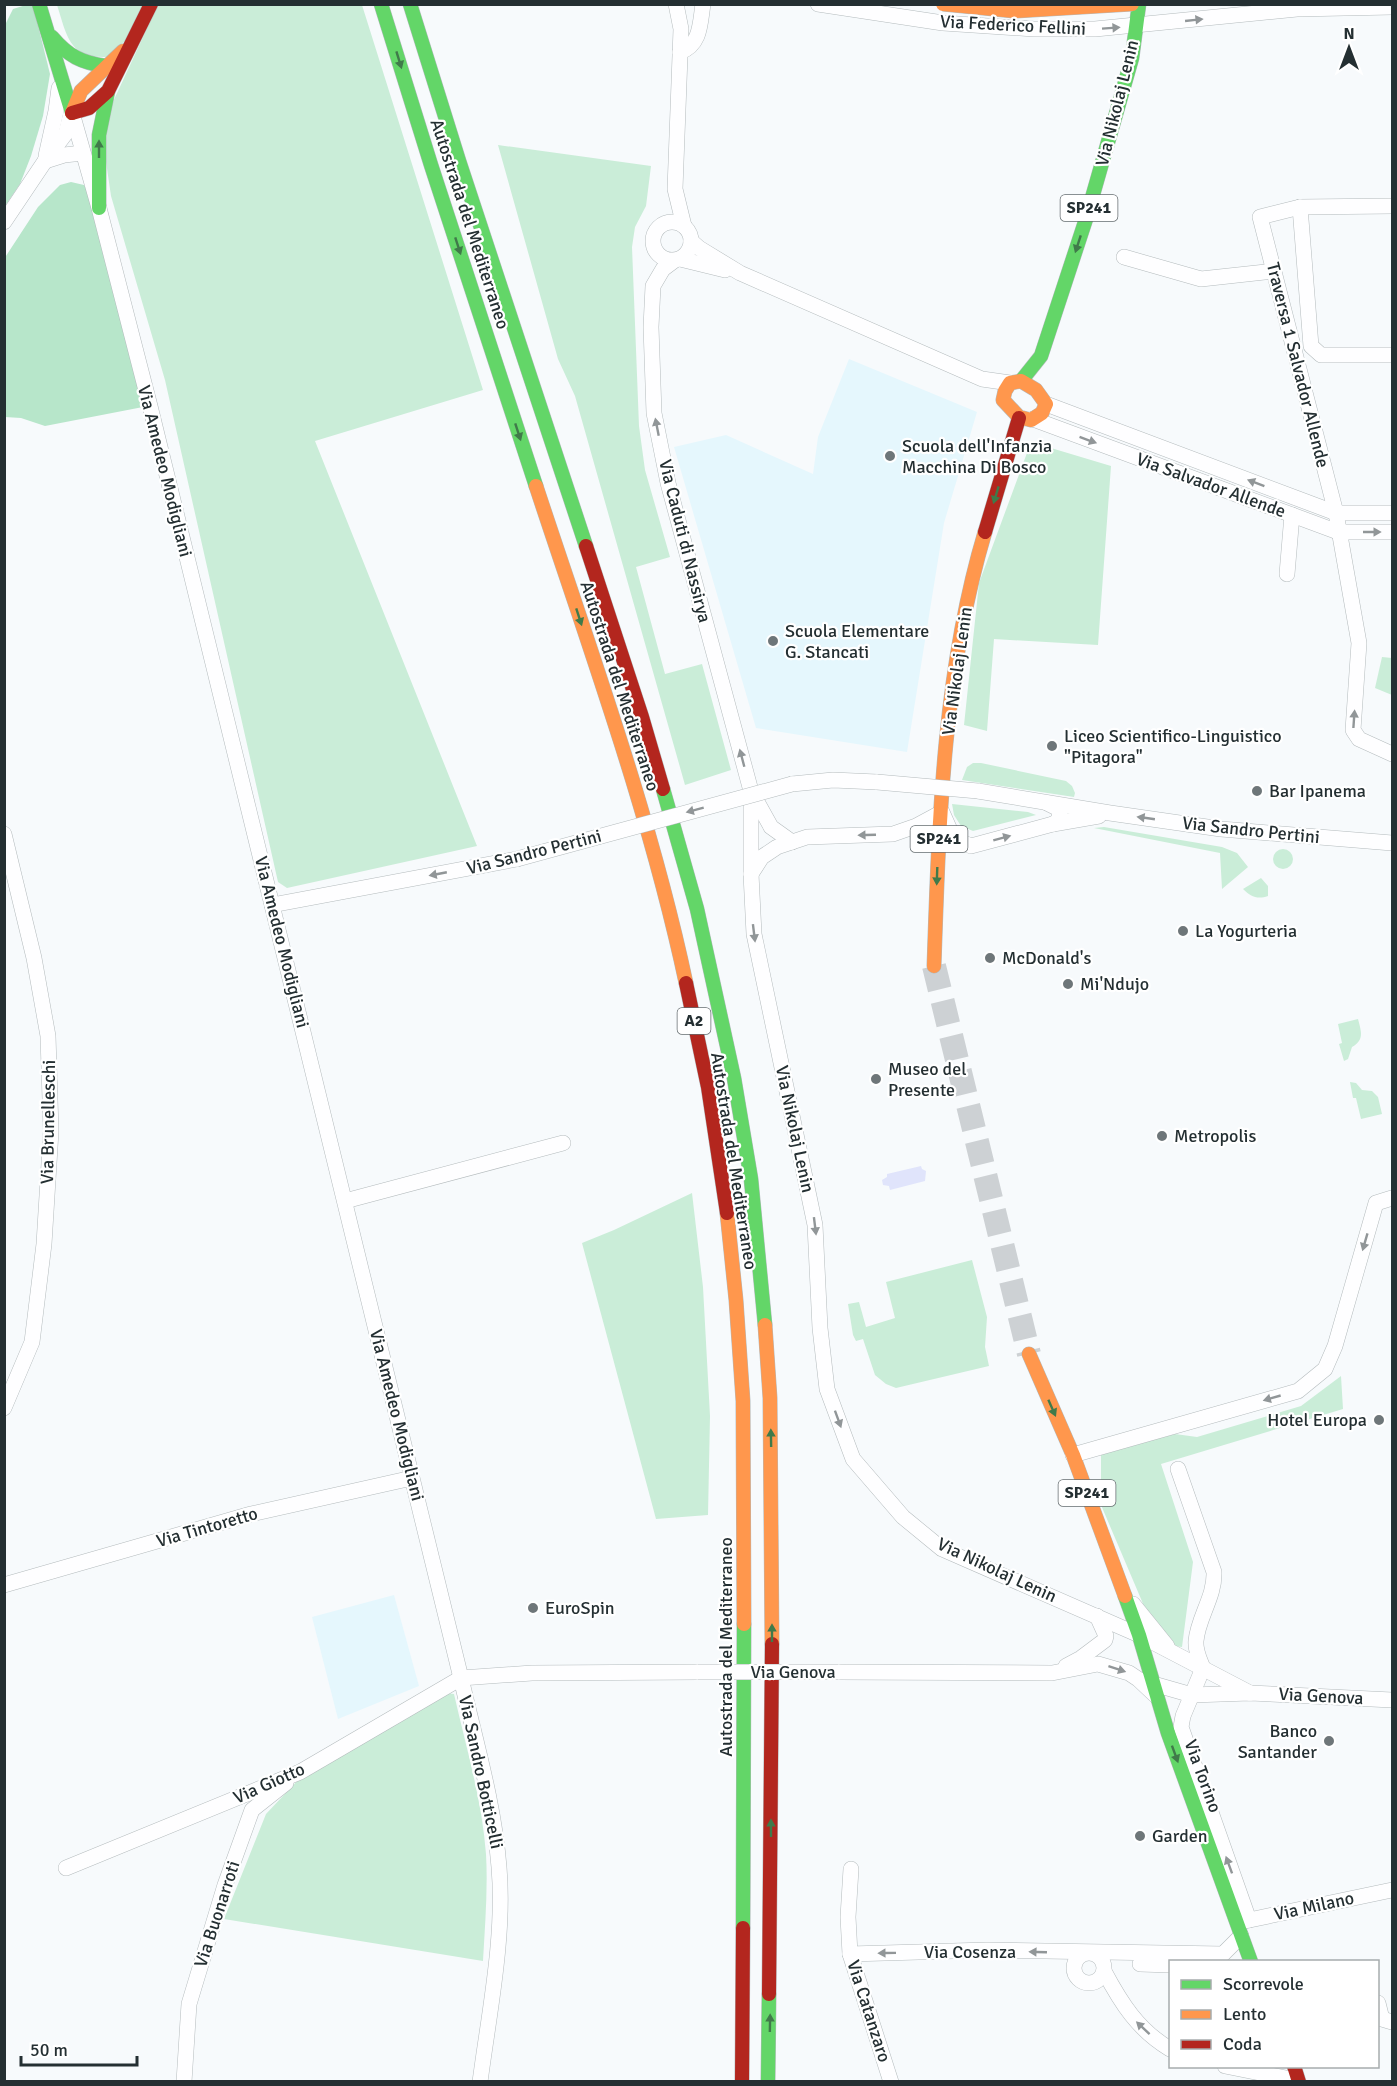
<svg xmlns="http://www.w3.org/2000/svg" width="1397" height="2086" viewBox="0 0 1397 2086" font-family="Signika,sans-serif">
  <style>
    .built { fill: #e5f7fd }
    .green { fill: #caedd8 }
    .forest { fill: #b7e6ca }
    .water { fill: #e0e4fb }
    .lines { fill: none; stroke-linecap: round; stroke-linejoin: round }
    .primary-tunnel { stroke: #cdd1d4; stroke-width: 24; stroke-dasharray: 24 12; stroke-linecap: butt }
    .street-casing { stroke: #b4bbbd; stroke-width: 16 }
    .fast-casing { stroke: #b4bbbd; stroke-width: 15 }
    .slow-casing { stroke: #b4bbbd; stroke-width: 15 }
    .jam-casing { stroke: #b4bbbd; stroke-width: 15 }
    .street { stroke: #fefeff; stroke-width: 15 }
    .fast { stroke: #63d668; stroke-width: 14 }
    .slow { stroke: #ff974d; stroke-width: 14 }
    .jam { stroke: #b3261e; stroke-width: 14 }
    .street-bridge-casing { stroke: #b4bbbd; stroke-width: 16; stroke-linecap: butt }
    .slow-bridge-casing { stroke: #b4bbbd; stroke-width: 15; stroke-linecap: butt }
    .street-bridge { stroke: #fefeff; stroke-width: 15 }
    .slow-bridge { stroke: #ff974d; stroke-width: 14 }
    .oneway { fill: #919698 }
    .oneway2 { fill: #407a4a }
    .poi-dot { fill: #6e7679; stroke: #fff; stroke-width: 2 }
    .labels { text-anchor: middle; dominant-baseline: central; stroke-width: 4.5; stroke-linejoin: round; paint-order: stroke }
    .shield { fill: #fff; stroke: #666d70; stroke-width: 1.5 }
    .shield-label { font-size: 16px; font-weight: bold; fill: #242f32 }
    .street-label { font-size: 18px; fill: #242f32; stroke: #fff }
    .poi-label { font-size: 18px; fill: #242f32; stroke: #fff; text-anchor: start }
  </style>
  <rect width="100%" height="100%" fill="#f7fafc"/>
  <g class="built">
    <polygon points="849,359 977,412 944,523 907,752 756,728 674,447 726,435 813,474 818,437"/>
    <polygon points="394,1595 419,1686 338,1719 312,1617"/>
  </g>
  <g class="green">
    <path d="M57 5H145L130 36 108 57C69 59 67 36 57 5Z"/>
    <polygon points="158,5 362,5 483,390 315,441 477,846 287,888 278,882 165,380 111,196 104,148 111,106"/>
    <polygon points="498,145 651,166 646,206 635,227 632,247 639,426 645,470 670,557 636,567 665,674 702,664 731,770 685,785 575,396 558,359"/>
    <polygon points="1031,442 1111,466 1098,645 994,639 987,731 964,725 979,583"/>
    <polygon points="1382,657 1392,658 1392,695 1375,688"/>
    <polygon points="973,763 981,763 1066,781 1072,786 1075,793 1074,797 962,780 967,767"/>
    <polygon points="952,804 1028,812 1036,815 973,831 961,826 954,815"/>
    <polygon points="1104,827 1222,847 1237,853 1248,867 1222,889 1220,853 1094,828"/>
    <circle cx="1283" cy="859" r="10"/>
    <path d="M1261 878 1268 886V896C1257 900 1250 896 1243 889Z"/>
    <path d="M1358 1019C1361 1031 1365 1040 1352 1047L1348 1059 1344 1061 1339 1044 1342 1043 1338 1024Z"/>
    <polygon points="1350,1082 1356,1083 1362,1090 1372,1091 1378,1097 1382,1114 1361,1119 1356,1098 1353,1098"/>
    <polygon points="692,1193 703,1287 710,1416 708,1515 656,1519 582,1243 614,1230"/>
    <polygon points="972,1260 987,1317 985,1347 989,1366 896,1388 886,1384 875,1375 863,1339 856,1341 853,1335 848,1304 859,1302 866,1327 895,1318 886,1282"/>
    <polygon points="1341,1376 1343,1409 1161,1464 1193,1562 1182,1647 1174,1646 1144,1606 1101,1505 1101,1454 1175,1434 1197,1437 1301,1406"/>
    <path d="M445 1693 454 1694C466 1747 482 1800 486 1854 488 1889 485 1925 483 1961L224 1919 266 1814 299 1779Z"/>
  </g>
  <g class="forest">
    <polygon points="26,5 33,5 50,74 43,116 31,156 20,184 5,206 5,25 13,9"/>
    <polygon points="71,182 84,185 90,195 143,407 45,426 21,418 5,417 4,259 38,207 60,185"/>
  </g>
  <polygon class="water" points="921,1166 922,1169 926,1171 925,1181 890,1190 889,1186 883,1185 882,1180 887,1177 887,1174"/>
  <g class="lines">
    <polyline class="primary-tunnel" points="934,966 1029,1354"/>
    <defs>
      <g id="street">
        <polyline points="676,4 681,29 675,189 684,226"/>
        <polyline points="818,4 943,23 1034,29 1095,29 1297,9 1392,7"/>
        <path d="M680 52C701 45 700 23 703 4"/>
        <path d="M72 113 99 208 150 406 461 1678C475 1740 494 1803 499 1867 505 1936 489 2013 480 2082"/>
        <polyline points="46,156 56,111 59,88"/>
        <polyline points="45,161 64,155 83,153"/>
        <polyline points="1392,206 1300,207 1260,217 1336,513 1359,643 1353,730 1359,739 1392,754"/>
        <polyline points="1300,207 1311,346 1321,355 1392,355"/>
        <polyline points="4,222 45,161 66,133 71,113"/>
        <circle cx="672" cy="241" r="19"/>
        <polyline points="691,241 699,248 740,273 982,379 1010,383"/>
        <polyline points="1124,257 1201,279 1274,271"/>
        <polyline points="680,259 725,270"/>
        <polyline points="675,260 663,269 653,286 651,327 654,413 668,483 751,791 771,827 792,842"/>
        <polyline points="1046,404 1336,513 1392,513"/>
        <polyline points="1033,419 1338,532 1392,532"/>
        <polyline points="1287,574 1292,515"/>
        <polyline points="792,784 833,780 877,782"/>
        <polyline points="751,791 751,874 754,934 815,1225 820,1328 827,1389 853,1459 903,1517 942,1549 1139,1635 1250,1693"/>
        <polyline points="978,791 1110,813 1221,829 1392,843"/>
        <polyline points="1053,824 1099,816"/>
        <polyline points="4,834 34,958 48,1036 51,1131 44,1244 32,1342 4,1408"/>
        <polyline points="751,874 762,857 777,847 807,837 893,834 916,826 942,812 950,830 957,840 971,846 1053,824 1058,821 1060,813 1057,808 1047,803"/>
        <polyline points="272,905 517,859"/>
        <polyline points="345,1201 563,1143"/>
        <polyline points="1073,1455 1298,1391 1325,1369 1335,1346 1376,1203 1392,1198"/>
        <path d="M1178 1469 1214 1572C1215 1597 1198 1617 1196 1641 1195 1651 1200 1660 1203 1668L1183 1716 1181 1727 1249 1920"/>
        <polyline points="4,1585 251,1514 412,1478"/>
        <polyline points="1133,1604 1167,1646"/>
        <polyline points="1066,1666 1081,1658 1105,1640 1106,1636 1097,1616"/>
        <polyline points="838,1672 1052,1673 1098,1664 1129,1673 1138,1679 1155,1695"/>
        <polyline points="1150,1683 1192,1695 1250,1693 1392,1700"/>
        <polyline points="66,1868 300,1772 461,1678 532,1673 698,1672"/>
        <polyline points="851,1869 848,1917 850,1954 891,2082"/>
        <polyline points="1240,1922 1392,1890"/>
        <circle cx="1089" cy="1968" r="15"/>
        <polyline points="850,1954 987,1950 1223,1954 1241,1936"/>
        <polyline points="1140,1964 1170,1965"/>
        <path d="M1104 1971C1121 2003 1138 2030 1170 2049"/>
        <polyline points="1378,2003 1382,2019 1392,2022"/>
        <polyline points="1225,2066 1291,2079 1296,2082"/>
        <polyline points="184,2082 189,2004 225,1885 252,1810 286,1783"/>
      </g>
      <g id="fast">
        <polyline points="39,4 72,113"/>
        <polyline points="381,4 431,165 536,486"/>
        <polyline points="410,4 459,161 586,546"/>
        <path d="M52 37C68 56 82 63 106 66"/>
        <polyline points="99,208 99,135 108,91"/>
        <polyline points="1021,381 1041,356 1086,219 1132,58 1139,4"/>
        <polyline points="663,789 697,909 734,1078 751,1179 765,1325"/>
        <polyline points="1125,1596 1139,1635 1168,1733 1251,1962"/>
        <polyline points="743,1928 744,1624"/>
        <polyline points="768,2082 769,1994"/>
      </g>
      <g id="slow">
        <polyline points="72,113 81,91 123,51"/>
        <polygon points="1021,381 1036,390 1046,404 1042,413 1031,420 1019,417 1003,400 1005,391 1010,383"/>
        <path d="M536 486C590 650 650 814 686 983"/>
        <path d="M934 966C939 821 943 672 985 532"/>
        <polyline points="727,1213 736,1300 743,1401 744,1624"/>
        <polyline points="765,1325 770,1398 772,1644"/>
        <polyline points="1029,1354 1073,1455 1125,1596"/>
      </g>
      <g id="jam">
        <polyline points="72,113 89,108 108,91 151,4"/>
        <polyline points="985,532 1019,418"/>
        <polyline points="586,546 642,717 663,789"/>
        <polyline points="686,983 708,1087 727,1213"/>
        <polyline points="769,1994 772,1644"/>
        <polyline points="1294,2066 1299,2082"/>
        <polyline points="742,2082 743,1928"/>
      </g>
    </defs>
    <use href="#street" class="street-casing"/>
    <use href="#fast" class="fast-casing"/>
    <use href="#slow" class="slow-casing"/>
    <use href="#jam" class="jam-casing"/>
    <use href="#street" class="street"/>
    <use href="#fast" class="fast"/>
    <use href="#slow" class="slow"/>
    <use href="#jam" class="jam"/>
    <defs>
      <g id="street-bridge">
        <polyline points="877,782 978,791"/>
        <polyline points="517,859 792,784"/>
        <polyline points="698,1672 838,1672"/>
      </g>
      <polyline id="slow-bridge" points="943,4 1014,11 1132,4"/>
    </defs>
    <use href="#street-bridge" class="street-bridge-casing"/>
    <use href="#slow-bridge" class="slow-bridge-casing"/>
    <use href="#street-bridge" class="street-bridge"/>
    <use href="#slow-bridge" class="slow-bridge"/>
  </g>
  <defs><path id="oneway-solid" d="M-6-.8H1V-3.2L6.5 0L1 3.2V.8H-6Z" transform="scale(1.5)"/></defs>
  <g class="oneway">
    <use href="#oneway-solid" transform="translate(1194 20) rotate(-6)"/>
    <use href="#oneway-solid" transform="translate(1111 28) rotate(-4)"/>
    <use href="#oneway-solid" transform="translate(657 427) rotate(-101)"/>
    <use href="#oneway-solid" transform="translate(1088 440) rotate(20)"/>
    <use href="#oneway-solid" transform="translate(1256 483) rotate(-159)"/>
    <use href="#oneway-solid" transform="translate(1372 532)"/>
    <use href="#oneway-solid" transform="translate(1354 719) rotate(-86)"/>
    <use href="#oneway-solid" transform="translate(742 758) rotate(-105)"/>
    <use href="#oneway-solid" transform="translate(695 810) rotate(165)"/>
    <use href="#oneway-solid" transform="translate(1146 818) rotate(-172)"/>
    <use href="#oneway-solid" transform="translate(867 835) rotate(178)"/>
    <use href="#oneway-solid" transform="translate(1002 838) rotate(-15)"/>
    <use href="#oneway-solid" transform="translate(438 874) rotate(169)"/>
    <use href="#oneway-solid" transform="translate(754 933) rotate(83)"/>
    <use href="#oneway-solid" transform="translate(815 1226) rotate(83)"/>
    <use href="#oneway-solid" transform="translate(1365 1242) rotate(106)"/>
    <use href="#oneway-solid" transform="translate(1272 1398) rotate(164)"/>
    <use href="#oneway-solid" transform="translate(838 1419) rotate(70)"/>
    <use href="#oneway-solid" transform="translate(1117 1669) rotate(18)"/>
    <use href="#oneway-solid" transform="translate(1229 1865) rotate(-110)"/>
    <use href="#oneway-solid" transform="translate(1038 1952) rotate(-178)"/>
    <use href="#oneway-solid" transform="translate(887 1953) rotate(179)"/>
    <use href="#oneway-solid" transform="translate(1143 2028) rotate(-137)"/>
  </g>
  <g class="oneway2">
    <use href="#oneway-solid" transform="translate(399 60) rotate(73)"/>
    <use href="#oneway-solid" transform="translate(99 149) rotate(-90)"/>
    <use href="#oneway-solid" transform="translate(1078 244) rotate(108)"/>
    <use href="#oneway-solid" transform="translate(458 246) rotate(72)"/>
    <use href="#oneway-solid" transform="translate(518 432) rotate(72)"/>
    <use href="#oneway-solid" transform="translate(996 495) rotate(107)"/>
    <use href="#oneway-solid" transform="translate(579 617) rotate(72)"/>
    <use href="#oneway-solid" transform="translate(937 876) rotate(92)"/>
    <use href="#oneway-solid" transform="translate(1052 1408) rotate(66)"/>
    <use href="#oneway-solid" transform="translate(771 1438) rotate(-91)"/>
    <use href="#oneway-solid" transform="translate(772 1633) rotate(-90)"/>
    <use href="#oneway-solid" transform="translate(1175 1754) rotate(70)"/>
    <use href="#oneway-solid" transform="translate(771 1828) rotate(-90)"/>
    <use href="#oneway-solid" transform="translate(770 2023) rotate(-89)"/>
  </g>
  <g class="poi-dot">
    <circle cx="890" cy="456" r="6"/>
    <circle cx="773" cy="641" r="6"/>
    <circle cx="1052" cy="746" r="6"/>
    <circle cx="1257" cy="791" r="6"/>
    <circle cx="1183" cy="931" r="6"/>
    <circle cx="990" cy="958" r="6"/>
    <circle cx="1068" cy="984" r="6"/>
    <circle cx="876" cy="1079" r="6"/>
    <circle cx="1162" cy="1136" r="6"/>
    <circle cx="1379" cy="1420" r="6"/>
    <circle cx="533" cy="1608" r="6"/>
    <circle cx="1329" cy="1741" r="6"/>
    <circle cx="1140" cy="1836" r="6"/>
  </g>
  <g class="labels">
    <g class="shield">
      <rect x="1060.5" y="195" width="57" height="26" rx="4.5"/>
      <rect x="910.5" y="826" width="57" height="26" rx="4.5"/>
      <rect x="677.5" y="1008" width="33" height="26" rx="4.5"/>
      <rect x="1058.5" y="1480" width="57" height="26" rx="4.5"/>
    </g>
    <g class="shield-label">
      <text x="1089" y="208">SP241</text>
      <text x="939" y="839">SP241</text>
      <text x="694" y="1021">A2</text>
      <text x="1087" y="1493">SP241</text>
    </g>
    <g class="street-label">
      <text transform="translate(1013 25) rotate(3)">Via Federico Fellini</text>
      <text transform="translate(1117 103) rotate(-76)">Via Nikolaj Lenin</text>
      <text transform="translate(470 224) rotate(72)">Autostrada del Mediterraneo</text>
      <text transform="translate(1298 365) rotate(76)">Traversa 1 Salvador Allende</text>
      <text transform="translate(165 471) rotate(76)">Via Amedeo Modigliani</text>
      <text transform="translate(1211 485) rotate(20)">Via Salvador Allende</text>
      <text transform="translate(685 541) rotate(76)">Via Caduti di Nassirya</text>
      <text transform="translate(957 671) rotate(-82)">Via Nikolaj Lenin</text>
      <text transform="translate(620 686) rotate(72)">Autostrada del Mediterraneo</text>
      <text transform="translate(1251 830) rotate(6)">Via Sandro Pertini</text>
      <text transform="translate(534 852) rotate(-14)">Via Sandro Pertini</text>
      <text transform="translate(282 942) rotate(76)">Via Amedeo Modigliani</text>
      <text transform="translate(48 1122) rotate(-89)">Via Brunelleschi</text>
      <text transform="translate(795 1129) rotate(78)">Via Nikolaj Lenin</text>
      <text transform="translate(734 1161) rotate(81)">Autostrada del Mediterraneo</text>
      <text transform="translate(397 1415) rotate(76)">Via Amedeo Modigliani</text>
      <text transform="translate(207 1527) rotate(-16)">Via Tintoretto</text>
      <text transform="translate(997 1570) rotate(25)">Via Nikolaj Lenin</text>
      <text transform="translate(726 1647) rotate(-90)">Autostrada del Mediterraneo</text>
      <text x="793" y="1672">Via Genova</text>
      <text transform="translate(1321 1696) rotate(3)">Via Genova</text>
      <text transform="translate(481 1772) rotate(78)">Via Sandro Botticelli</text>
      <text transform="translate(1203 1776) rotate(70)">Via Torino</text>
      <text transform="translate(269 1783) rotate(-24)">Via Giotto</text>
      <text transform="translate(1314 1906) rotate(-12)">Via Milano</text>
      <text transform="translate(217 1914) rotate(-72)">Via Buonarroti</text>
      <text x="970" y="1952">Via Cosenza</text>
      <text transform="translate(869 2011) rotate(72)">Via Catanzaro</text>
    </g>
    <g class="poi-label">
      <text x="902" y="446">Scuola dell'Infanzia<tspan x="902" dy="21">Macchina Di Bosco</tspan></text>
      <text x="785" y="631">Scuola Elementare<tspan x="785" dy="21">G. Stancati</tspan></text>
      <text x="1064" y="736">Liceo Scientifico-Linguistico<tspan x="1064" dy="21">"Pitagora"</tspan></text>
      <text x="1269" y="791">Bar Ipanema</text>
      <text x="1195" y="931">La Yogurteria</text>
      <text x="1002" y="958">McDonald's</text>
      <text x="1080" y="984">Mi'Ndujo</text>
      <text x="888" y="1069">Museo del<tspan x="888" dy="21">Presente</tspan></text>
      <text x="1174" y="1136">Metropolis</text>
      <text x="1367" y="1420" text-anchor="end">Hotel Europa</text>
      <text x="545" y="1608">EuroSpin</text>
      <text x="1317" y="1731" text-anchor="end">Banco<tspan x="1317" dy="21">Santander</tspan></text>
      <text x="1152" y="1836">Garden</text>
    </g>
  </g>
  <rect width="1397" height="2086" fill="none" stroke="#242f32" stroke-width="12"/>
  <rect x="1169" y="1960" width="210" height="108" fill="#ffffff" stroke="#a7acad" stroke-width="1.5"/>
  <rect x="1181" y="1980" width="30" height="9" fill="#63d668" stroke="#a7acad" stroke-width="1.5"/>
  <text x="1223" y="1990" font-size="18" fill="#242f32">Scorrevole</text>
  <rect x="1181" y="2010" width="30" height="9" fill="#ff974d" stroke="#a7acad" stroke-width="1.5"/>
  <text x="1223" y="2020" font-size="18" fill="#242f32">Lento</text>
  <rect x="1181" y="2040" width="30" height="9" fill="#b3261e" stroke="#a7acad" stroke-width="1.5"/>
  <text x="1223" y="2050" font-size="18" fill="#242f32">Coda</text>
  <g transform="translate(1349 48)" stroke="#ffffff" stroke-width="4.5" paint-order="stroke">
  <path d="M0-4.5L10 22L0 15L-10 22Z" fill="#242f32"/>
  <text y="-9" font-size="16" font-weight="bold" text-anchor="middle" fill="#242f32">N</text>
  </g>
  <path d="M21 2056v9h116v-9" fill="none" stroke="#242f32" stroke-width="3"/>
  <text x="30" y="2056" font-size="18" fill="#242f32" stroke="#ffffff" stroke-width="4.5" paint-order="stroke">50 m</text>
</svg>
